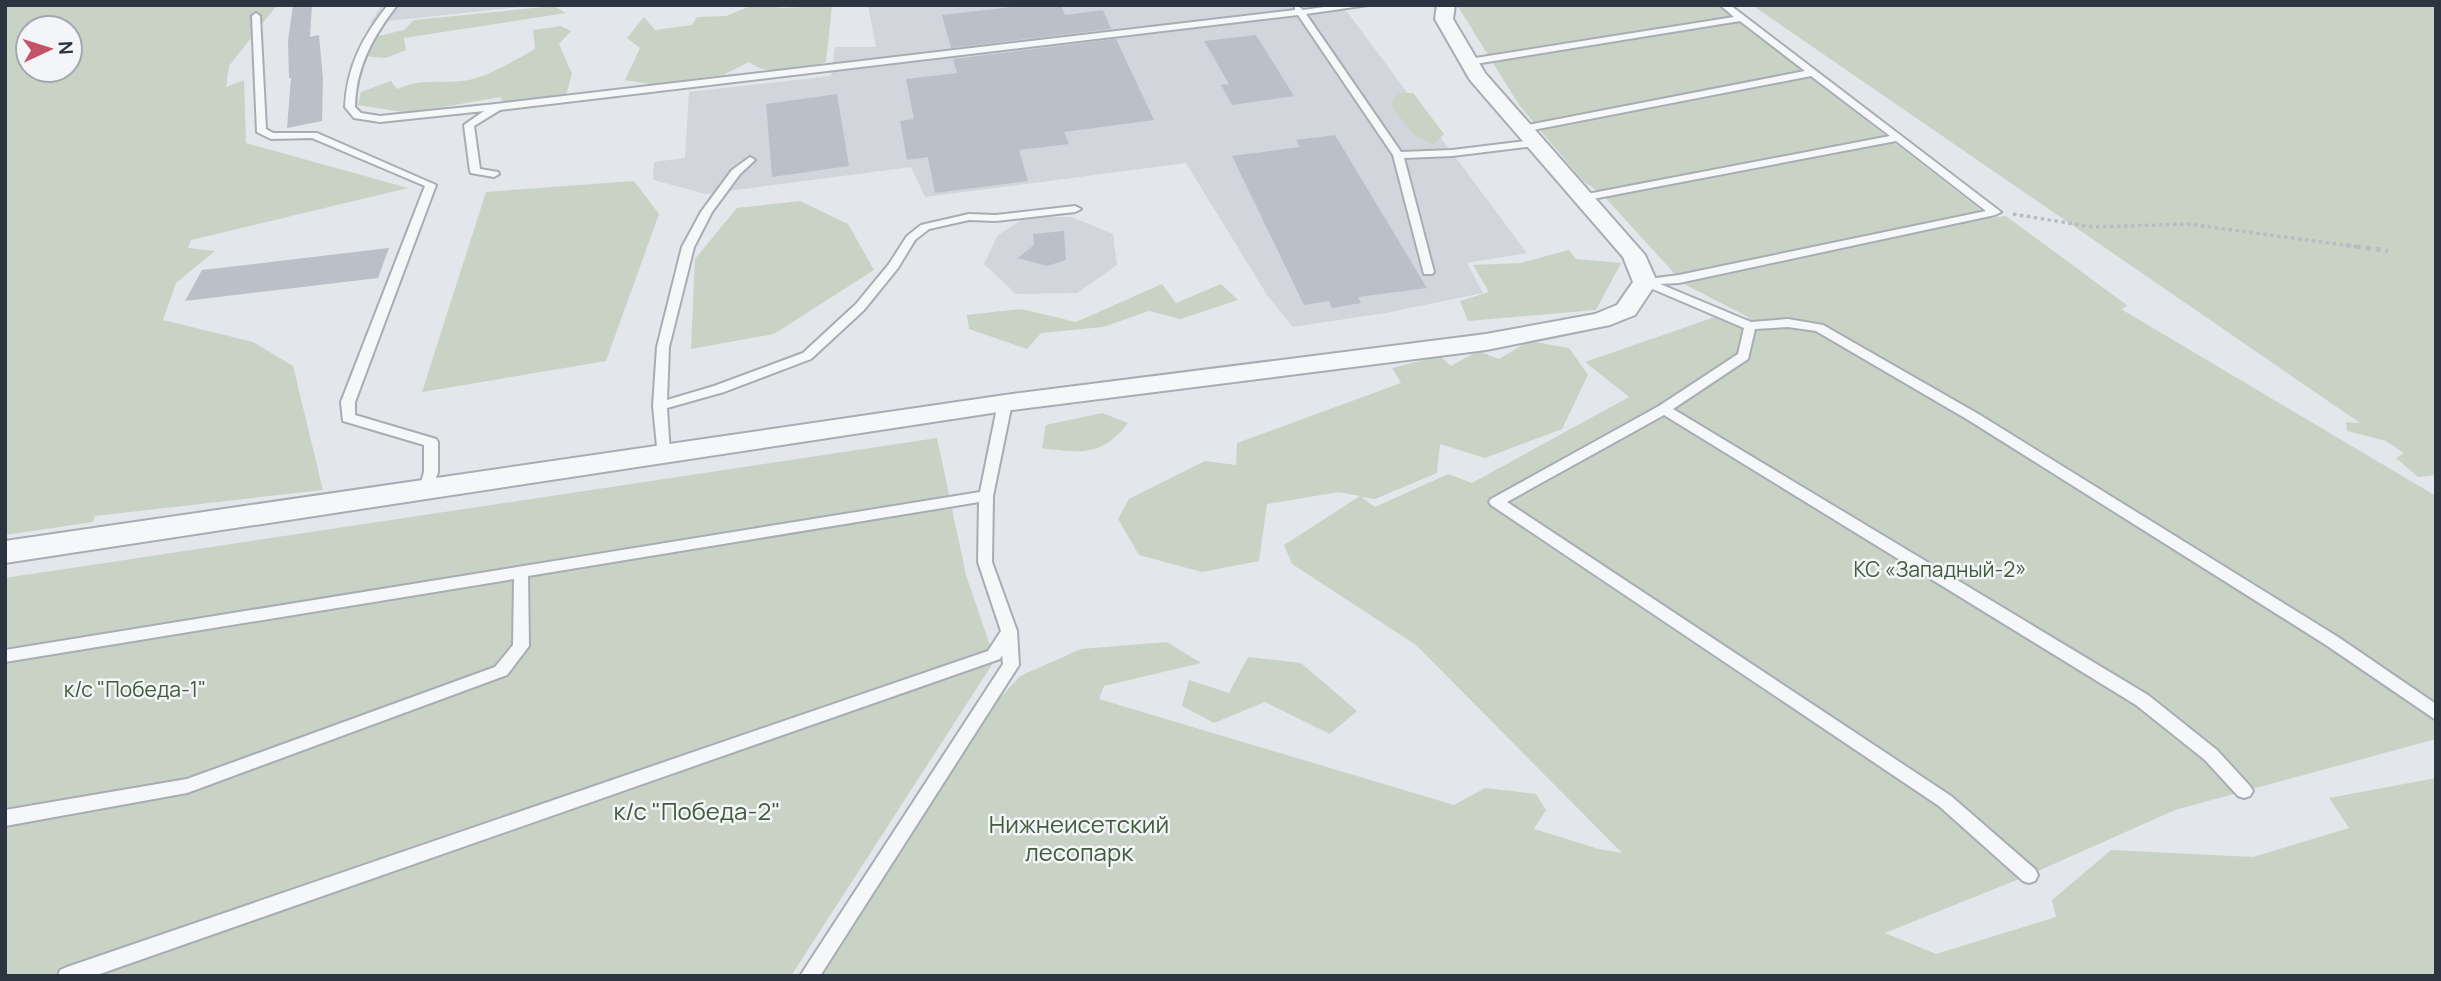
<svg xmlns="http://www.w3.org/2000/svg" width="2441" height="981" viewBox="0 0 2441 981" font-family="Manrope,sans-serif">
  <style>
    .built { fill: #d2d5dc }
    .green { fill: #c9d3c5; fill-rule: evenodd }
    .building { fill: #bbbfc7 }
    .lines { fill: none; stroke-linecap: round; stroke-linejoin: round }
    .lane-casing { stroke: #a8adb4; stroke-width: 4 }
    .street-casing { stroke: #a8adb4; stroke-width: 4 }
    .path-far1 { stroke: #b9bcc2; stroke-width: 3.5; stroke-dasharray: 3.5 3.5; stroke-linecap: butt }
    .path { stroke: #b9bcc2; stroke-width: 4.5; stroke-dasharray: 5 5; stroke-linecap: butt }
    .lane { fill: #f6f7f9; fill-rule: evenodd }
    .street { fill: #f6f7f9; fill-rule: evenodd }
    .labels { text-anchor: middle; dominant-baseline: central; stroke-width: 5; stroke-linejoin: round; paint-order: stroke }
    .park-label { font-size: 21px; fill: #415c3b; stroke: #f3f5f8 }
    .near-park-label { font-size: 24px; fill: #415c3b; stroke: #f3f5f8 }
  </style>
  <rect width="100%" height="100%" fill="#e3e6ea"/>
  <g class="built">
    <polygon points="382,5 538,5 370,23"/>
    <polygon points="868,5 1342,5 1527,253 1467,263 1483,293 1385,313 1293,327 1267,295 1186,163 925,197 911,167 706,194 653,180 654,162 685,158 689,92 831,76 835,47 876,47"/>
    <polygon points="1026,217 1071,217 1113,234 1117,265 1077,293 1016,294 984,264 998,235"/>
  </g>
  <g class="green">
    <path d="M5 5H277L229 66 226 87 244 80 246 143 408 188 191 240 188 248 215 251 176 283 163 320 253 342 293 366 323 490 95 516 93 522 5 535ZM28 28H70V70H28Z"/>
    <path d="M753 5 784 8 832 5 826 62C802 69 770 78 749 62L723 75 656 85 625 80 640 48 627 38 644 17 655 30 692 25 697 17 726 16Z"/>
    <polygon points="1457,5 1718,5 1991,218 2006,216 2128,306 2121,309 2436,496 2436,739 2175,810 2029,875 1885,933 1936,954 2056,917 2052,900 2111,850 2253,857 2349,828 2329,798 2436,778 2436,976 807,976 830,963 898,827 966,735 1020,676 1081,649 1167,642 1201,663 1104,686 1099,699 1454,805 1485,788 1536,794 1546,810 1534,829 1599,849 1622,853 1416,645 1292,564 1284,545 1360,496 1339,492 1267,504 1259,561 1202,572 1139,555 1118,519 1129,499 1205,461 1236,465 1237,443 1401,383 1392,368 1440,356 1451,366 1478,351 1499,359 1529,341 1569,348 1588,375 1562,429 1485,458 1440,444 1437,473 1375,499 1361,497 1375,507 1448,474 1472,483 1629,397 1585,362 1715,317 1734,324 1750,318 1684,284 1602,194 1583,181 1519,105"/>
    <polygon points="1752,5 2436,5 2436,475 2418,477 2396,458 2404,453 2386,441 2347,431 2346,422 2360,423"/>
    <polygon points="554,6 566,13 404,38 406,50 386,58 364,56 378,36 404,30 414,20"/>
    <path d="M561 26 571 31 559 44 572 74 566 95 503 102 500 97 409 113 358 105 361 92 391 81 397 89C426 77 442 85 469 80 492 75 515 60 535 49L533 30Z"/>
    <polygon points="1397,93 1413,93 1444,134 1433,145 1413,134 1391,105"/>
    <polygon points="634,181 659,214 606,361 422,392 486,192"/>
    <polygon points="800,201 848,224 874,270 774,334 691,349 695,259 737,208"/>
    <polygon points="1569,250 1576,259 1621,263 1596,310 1468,321 1460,301 1489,292 1473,265 1520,263"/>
    <polygon points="1162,284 1176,303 1221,284 1238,300 1180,319 1149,311 1103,327 1041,333 1027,349 969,329 967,315 1021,309 1076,322"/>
    <path d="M1102 413 1128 423C1102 457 1080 453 1042 448L1046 425Z"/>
    <polygon points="937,438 966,575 995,660 791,976 5,976 5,578"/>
    <polygon points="1248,657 1301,663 1357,711 1330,734 1265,702 1214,723 1182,706 1189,680 1229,693"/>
  </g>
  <g class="building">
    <polygon points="293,5 312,5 310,37 319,35 323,79 322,121 287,128 291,78 289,78 288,41"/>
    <polygon points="1028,5 1061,5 1065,15 1103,10 1111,29 951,48 942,15"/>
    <polygon points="1256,35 1294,96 1232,105 1221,85 1229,84 1204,41"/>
    <polygon points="1116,39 1154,120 1064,132 1069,144 1019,150 1028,181 935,193 928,157 907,160 900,121 914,119 906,79 957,73 953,59"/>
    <polygon points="837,94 849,166 772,177 766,104"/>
    <polygon points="1335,135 1427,288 1358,297 1361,303 1332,308 1329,301 1304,305 1232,156 1300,147 1296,140"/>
    <polygon points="1064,231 1066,260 1047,266 1018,258 1034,245 1033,234"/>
    <polygon points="389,248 378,278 185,301 202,270"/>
  </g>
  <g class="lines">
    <defs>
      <g id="lane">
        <path d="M388 5H397C373 37 356 66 355 107L361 113 380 116 496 104 1295 10V7L1298 6 1303 10 1339 5H1368L1306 14 1401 152 1452 150 1535 140 1540 143 1535 146 1452 156 1404 158 1434 272 1432 274H1424L1393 155 1298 15 500 110 474 126 480 169 498 172 499 174 494 177 471 173 470 171 464 125 484 111 380 122 354 118 345 107C347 66 363 36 388 5Z"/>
        <polygon points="1720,5 1730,5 2001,212 1995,215 1679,283 1660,284 1751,322 1788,319 1823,325 1980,415 2338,637 2436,704 2436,720 2326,645 1970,421 1816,331 1788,327 1755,329 1748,359 1673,409 2148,695 2217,750 2250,786 2253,791 2250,796 2244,798 2238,796 2205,760 2136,705 1664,415 1507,502 1951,796 2035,869 2038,875 2035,881 2029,883 2023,881 1939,806 1491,505 1489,502 1491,499 1659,406 1738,354 1744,328 1641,284 1641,280 1679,275 1986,211 1896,141 1582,201 1577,198 1582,195 1890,136 1811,76 1523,132 1518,129 1523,126 1805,71 1740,21 1469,65 1464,62 1469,59 1734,17"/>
        <polygon points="256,13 260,16 266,129 273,133 317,133 436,185 355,402 355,415 436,439 438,442 438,472 431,492 421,492 419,489 424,472 424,445 343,421 341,402 425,186 312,138 271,139 257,132 252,16"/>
        <polygon points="750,157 755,160 740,174 712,212 694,247 669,347 667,400 714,386 803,353 856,304 889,264 907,236 921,225 969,214 996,215 1075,206 1081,209 1075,212 996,221 969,220 929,229 915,240 898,268 864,310 811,359 724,392 667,408 670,454 668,457 658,457 653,406 657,347 682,247 701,212 732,170"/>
        <polygon points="1005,399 1012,403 993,496 992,562 1017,631 1019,665 820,976 800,976 1003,664 1002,655 1000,659 94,976 58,976 60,970 67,967 988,651 1001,631 978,562 979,502 528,576 529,646 507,675 187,793 5,826 5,810 187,779 495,667 513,645 514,579 5,662 5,650 980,492 998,403"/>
      </g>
      <polygon id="street" points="1437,5 1455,5 1453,19 1485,73 1645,255 1657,282 1635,315 1610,325 1486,350 1005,411 5,563 5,541 1005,395 1486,334 1595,314 1617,305 1633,282 1623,257 1470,80 1435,19"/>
    </defs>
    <use href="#lane" class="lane-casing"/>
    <use href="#street" class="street-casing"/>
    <polyline class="path-far1" points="2013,214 2093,227 2188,224 2359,247"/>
    <polyline class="path" points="2346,245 2388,251"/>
    <use href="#lane" class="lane"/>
    <use href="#street" class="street"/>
  </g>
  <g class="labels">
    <g class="park-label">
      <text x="1940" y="569">КС «Западный-2»</text>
      <text x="135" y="689">к/с "Победа-1"</text>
    </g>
    <g class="near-park-label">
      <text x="697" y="810">к/с "Победа-2"</text>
      <text x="1079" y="823">Нижнеисетский<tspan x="1079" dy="28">лесопарк</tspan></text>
    </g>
  </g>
  <rect width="2441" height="981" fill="none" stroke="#2c3441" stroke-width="14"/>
  <g transform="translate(49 49) rotate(86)"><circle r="33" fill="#f3f5f8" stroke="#a3a8af" stroke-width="2"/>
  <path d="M0-5L12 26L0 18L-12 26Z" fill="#c45365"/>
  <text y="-10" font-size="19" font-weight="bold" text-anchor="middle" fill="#2c3441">N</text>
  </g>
</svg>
